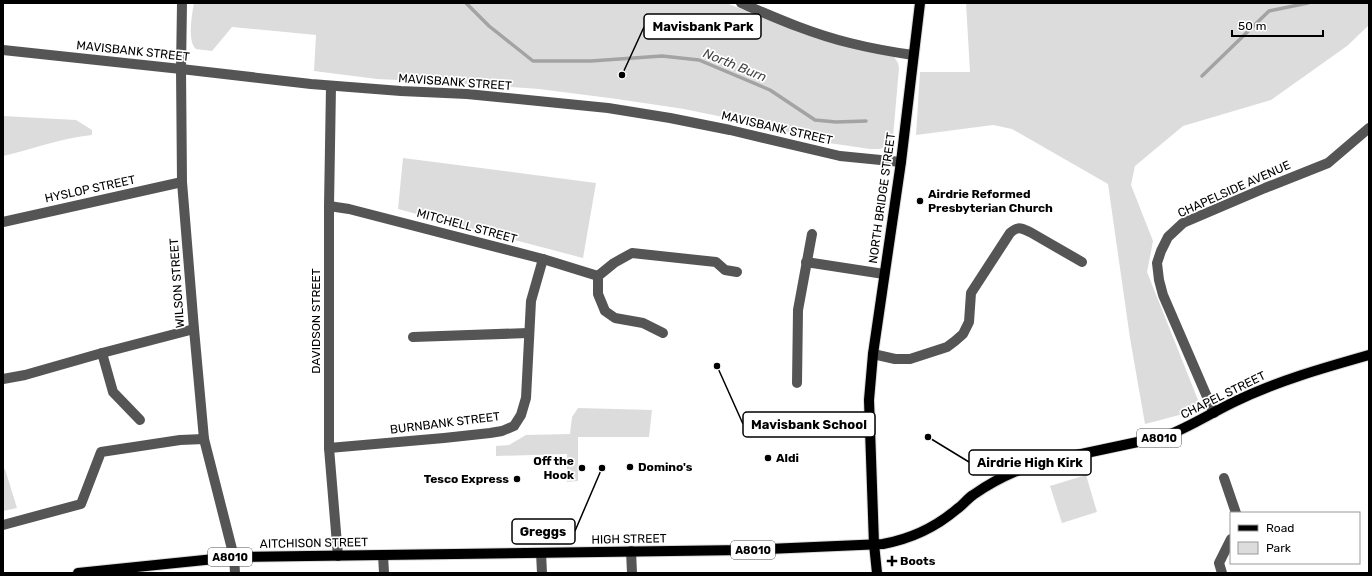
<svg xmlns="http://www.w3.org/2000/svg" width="1372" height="576" viewBox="0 0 1372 576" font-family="Rubik,sans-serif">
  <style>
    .green { fill: #dcdcdc }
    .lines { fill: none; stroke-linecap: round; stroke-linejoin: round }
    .stream { stroke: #a3a3a3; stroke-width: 3.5 }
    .major-casing { stroke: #dbdbdb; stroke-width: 12 }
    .minor { stroke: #555; stroke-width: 10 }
    .major { stroke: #000; stroke-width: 10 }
    .poi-dot { fill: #000; stroke: #fff; stroke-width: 1.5 }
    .labels { text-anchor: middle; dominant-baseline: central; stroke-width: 3.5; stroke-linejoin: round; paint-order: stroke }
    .shield { fill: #fff; stroke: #4c4c4c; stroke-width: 1 }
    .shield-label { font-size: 11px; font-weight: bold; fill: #000 }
    .street-label { font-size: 12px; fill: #000; stroke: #fff }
    .poi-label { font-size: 12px; font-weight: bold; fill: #000; stroke: #fff; text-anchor: start }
    .water-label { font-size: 13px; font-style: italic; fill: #444; stroke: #fff }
    .leader { fill: none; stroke: #000; stroke-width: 1.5 }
    .callout-dot { fill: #000; stroke: #fff; stroke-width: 1.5 }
    .callout { fill: #fff; stroke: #000; stroke-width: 1.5 }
    .callout-label { font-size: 13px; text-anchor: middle; font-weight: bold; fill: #000 }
  </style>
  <rect width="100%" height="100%" fill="#fff"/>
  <g class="green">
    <path d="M194 3H726L796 30 894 57 898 63 899 68 893 137 891 142 887 147 879 149H870L829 143 747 122 684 109 617 99 539 89 438 82 377 79 314 71 316 35 232 27 212 51 196 49C187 42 192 14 194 3Z"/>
    <polygon points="966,3 1369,3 1369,25 1347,46 1271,100 1183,126 1135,166 1131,185 1153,241 1147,272 1198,400 1191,412 1145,424 1130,338 1108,184 1012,129 993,125 916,135 920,72 970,72"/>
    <path d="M3 116 76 120 92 130V135C62 138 33 149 3 156Z"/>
    <polygon points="403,158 596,183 583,258 398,209"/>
    <polygon points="578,408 652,410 649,437 578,437 578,481 567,482 567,454 496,456 496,446 509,445 526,435 570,434 572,417"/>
    <polygon points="5,469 17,508 3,511 3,470"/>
    <polygon points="1086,475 1097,512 1062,523 1050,486"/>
  </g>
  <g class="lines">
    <g class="stream">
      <polyline points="466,3 489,26 533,61 591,61 662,56 699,60 770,90 815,120 836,122 866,121"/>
      <polyline points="1202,76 1269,11 1308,3"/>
    </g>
    <defs>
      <g id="major">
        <path d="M78 573 234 557 744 550 883 544C910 539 936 527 957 509 963 505 967 499 973 495 993 481 1016 470 1039 463L1166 436C1190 427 1211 413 1234 402 1277 381 1323 368 1369 355"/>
        <polyline points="877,573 874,544 869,400 873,354 901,162 920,3"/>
      </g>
    </defs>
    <use href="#major" class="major-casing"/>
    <g class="minor">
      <polyline points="182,3 181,69 182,182 194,329 204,439 234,557 235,573"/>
      <path d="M741 3C776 18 812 34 850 43 870 48 892 52 913 55"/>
      <polyline points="3,50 181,69 311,84 401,91 467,94 608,108 670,118 730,130 840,156 901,162"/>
      <polyline points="331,86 329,206 329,448 338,556"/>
      <polyline points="329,206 349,209 543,259 598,276"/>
      <polyline points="3,222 182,182"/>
      <polyline points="806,262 884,274"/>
      <polyline points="598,276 614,263 632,253 716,262 725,270 737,272"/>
      <polyline points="598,276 598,294 605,311 615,318 643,323 663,333"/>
      <polyline points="413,337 528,333"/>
      <polyline points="102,353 113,392 140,420"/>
      <path d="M873 354 895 359H910L947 347 955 341 963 334 969 322 971 293 1010 233C1018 226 1021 228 1030 232L1082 262"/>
      <polyline points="3,379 25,375 102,353 194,329"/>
      <polyline points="797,383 798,310 812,234"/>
      <polyline points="1214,413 1163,295 1159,280 1157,263 1161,251 1168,237 1183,223 1265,188 1328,163 1369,128"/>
      <polyline points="329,448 444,438 490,433 502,431 514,426 521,415 526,398 531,301 543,259"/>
      <polyline points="1224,478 1236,513"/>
      <polyline points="3,525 81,504 101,452 180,440 204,439"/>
      <polyline points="631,551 632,573"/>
      <polyline points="541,553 542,573"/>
      <polyline points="383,555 384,573"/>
      <polyline points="1222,573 1219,563 1231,539"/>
    </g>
    <use href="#major" class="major"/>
  </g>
  <g class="poi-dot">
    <circle cx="920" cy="201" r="4"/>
    <circle cx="768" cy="458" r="4"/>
    <circle cx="630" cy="467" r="4"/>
    <circle cx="582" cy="468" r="4"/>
    <circle cx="517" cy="479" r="4"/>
    <path d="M890 555h4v4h4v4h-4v4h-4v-4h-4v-4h4z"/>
  </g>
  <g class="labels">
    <g class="shield">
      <rect x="1137" y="429" width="44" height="18" rx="3"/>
      <rect x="731" y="541" width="44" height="18" rx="3"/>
      <rect x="208" y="548" width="44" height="18" rx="3"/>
    </g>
    <g class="shield-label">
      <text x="1159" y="438">A8010</text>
      <text x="753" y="550">A8010</text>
      <text x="230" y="557">A8010</text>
    </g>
    <g class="street-label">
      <text transform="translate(133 51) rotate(6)">MAVISBANK STREET</text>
      <text transform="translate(455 82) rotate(4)">MAVISBANK STREET</text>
      <text transform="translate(777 128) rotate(13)">MAVISBANK STREET</text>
      <text transform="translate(90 189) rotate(-12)">HYSLOP STREET</text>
      <text transform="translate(1234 189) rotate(-24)">CHAPELSIDE AVENUE</text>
      <text transform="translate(882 198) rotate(-82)">NORTH BRIDGE STREET</text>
      <text transform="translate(467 226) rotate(15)">MITCHELL STREET</text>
      <text transform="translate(177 283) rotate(-94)">WILSON STREET</text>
      <text transform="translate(316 321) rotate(-90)">DAVIDSON STREET</text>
      <text transform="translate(1223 395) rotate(-26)">CHAPEL STREET</text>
      <text transform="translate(445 423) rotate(-7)">BURNBANK STREET</text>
      <text transform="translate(629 539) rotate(-1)">HIGH STREET</text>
      <text transform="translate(314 543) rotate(-1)">AITCHISON STREET</text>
    </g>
    <g class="poi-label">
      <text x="928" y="194">Airdrie Reformed<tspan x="928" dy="14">Presbyterian Church</tspan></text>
      <text x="776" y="458">Aldi</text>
      <text x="574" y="461" text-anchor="end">Off the<tspan x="574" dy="14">Hook</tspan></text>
      <text x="638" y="467">Domino's</text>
      <text x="509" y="479" text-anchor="end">Tesco Express</text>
      <text x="900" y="561">Boots</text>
    </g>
    <g class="water-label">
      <text transform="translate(735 65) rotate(22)">North Burn</text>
    </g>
  </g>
  <path class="leader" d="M622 75L644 27M717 366L743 424M928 437L969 462M602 468L575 531"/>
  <g class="callout-dot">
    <circle cx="622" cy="75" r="4"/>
    <circle cx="717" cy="366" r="4"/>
    <circle cx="928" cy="437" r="4"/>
    <circle cx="602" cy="468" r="4"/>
  </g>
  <g class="callout">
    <rect x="644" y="14" width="117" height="25" rx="4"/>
    <rect x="743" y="412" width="132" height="25" rx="4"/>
    <rect x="969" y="450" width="122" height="25" rx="4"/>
    <rect x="512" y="519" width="63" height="25" rx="4"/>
  </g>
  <g class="callout-label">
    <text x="703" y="31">Mavisbank Park</text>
    <text x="809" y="429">Mavisbank School</text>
    <text x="1030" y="467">Airdrie High Kirk</text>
    <text x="543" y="536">Greggs</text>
  </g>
  <rect width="1372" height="576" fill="none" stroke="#000000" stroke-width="8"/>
  <rect x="1230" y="512" width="130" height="52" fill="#ffffff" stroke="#999999"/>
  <rect x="1238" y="525" width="20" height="6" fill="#000000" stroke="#999999"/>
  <text x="1266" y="532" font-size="12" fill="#000000">Road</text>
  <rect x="1238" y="542" width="20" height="12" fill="#dcdcdc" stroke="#999999"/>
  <text x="1266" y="552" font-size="12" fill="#000000">Park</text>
  <path d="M1232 30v6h91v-6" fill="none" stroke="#000000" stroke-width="2"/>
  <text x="1238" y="30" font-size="12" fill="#000000" stroke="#ffffff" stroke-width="3" paint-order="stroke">50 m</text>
</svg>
